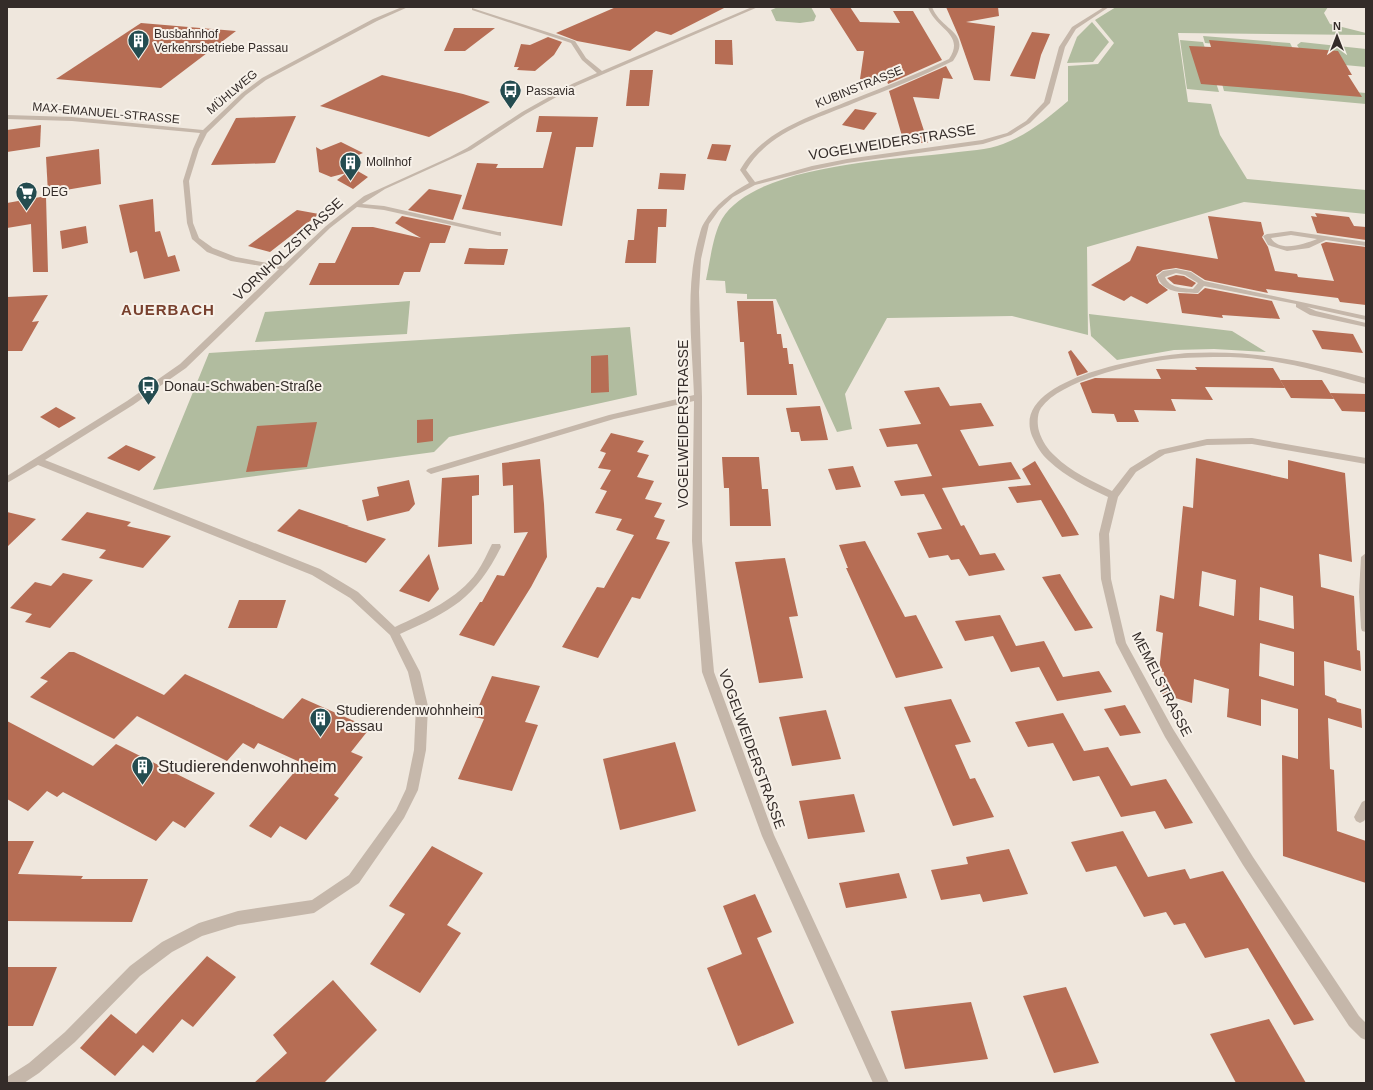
<svg xmlns="http://www.w3.org/2000/svg" width="1373" height="1090" viewBox="0 0 1373 1090" font-family="Arial,sans-serif">
  <style>
    .green { fill: #b1bc9f }
    .building { fill: #b66d54; fill-rule: evenodd }
    .lines { fill: none; stroke-linecap: round; stroke-linejoin: round }
    .street { fill: #c5b7aa; fill-rule: evenodd }
    .labels { text-anchor: middle; dominant-baseline: central; stroke-width: 4; stroke-linejoin: round; paint-order: stroke }
    .far-poi-label { font-size: 12px; fill: #342c29; stroke: #f7f1e9; text-anchor: start }
    .far-street-label { font-size: 12px; fill: #342c29; stroke: #f7f1e9 }
    .street-label { font-size: 14px; fill: #342c29; stroke: #f7f1e9 }
    .poi-label { font-size: 14px; fill: #342c29; stroke: #f7f1e9; text-anchor: start }
    .far-district-label { font-size: 15px; font-weight: bold; letter-spacing: 1px; fill: #78402d; stroke: #f7f1e9 }
    .near-poi-label { font-size: 17px; fill: #342c29; stroke: #f7f1e9; text-anchor: start }
  </style>
  <rect width="100%" height="100%" fill="#efe7dd"/>
  <g class="green">
    <polygon points="778,7 811,7 816,16 814,21 800,23 776,21 771,10"/>
    <path d="M1116 7H1328L1324 13 1330 24 1366 33V35L1178 33 1188 102 1211 104 1220 135 1247 179 1366 190V214L1244 202 1087 247 1088 335 1012 316 887 318 845 394 852 429 837 432 776 299H747V294L726 293 725 281 706 280C710 262 713 234 722 219 754 165 892 160 950 153 966 151 988 150 1003 144 1029 134 1048 118 1068 101V66L1098 64 1114 43 1095 20Z"/>
    <polygon points="1092,22 1109,42 1093,62 1067,63 1077,37"/>
    <polygon points="1203,36 1290,43 1294,51 1205,43"/>
    <polygon points="1180,40 1203,42 1219,92 1187,89"/>
    <polygon points="1301,42 1366,49 1366,67 1215,53 1302,53 1297,45"/>
    <polygon points="1221,80 1366,93 1366,104 1224,91"/>
    <polygon points="410,301 407,334 255,342 265,312"/>
    <polygon points="1089,314 1232,331 1266,352 1214,349 1174,350 1117,360 1091,336"/>
    <polygon points="630,327 637,395 449,437 434,452 153,490 209,353"/>
  </g>
  <g class="building">
    <polygon points="616,7 726,7 671,35 656,31 630,51 577,41 556,33"/>
    <polygon points="829,7 850,7 860,22 900,23 893,11 913,11 942,60 888,84 887,81 860,79 864,51 857,51"/>
    <polygon points="946,7 998,7 999,16 966,22 995,26 990,81 974,80 959,37"/>
    <polygon points="141,23 236,31 161,88 56,79"/>
    <polygon points="454,28 495,28 465,51 444,51"/>
    <polygon points="1032,32 1050,34 1041,55 1035,79 1010,76"/>
    <polygon points="548,37 562,42 554,55 535,71 517,70 519,67 514,67 521,44 530,45"/>
    <polygon points="715,40 732,40 733,65 715,64"/>
    <polygon points="1209,40 1338,51 1352,75 1348,75 1362,97 1201,84 1189,46 1211,47"/>
    <polygon points="946,66 953,79 943,78 939,99 913,97 928,143 904,143 889,91"/>
    <polygon points="630,70 653,70 649,106 626,106"/>
    <polygon points="382,75 463,94 490,102 429,137 320,106"/>
    <polygon points="855,109 877,113 864,130 842,125"/>
    <polygon points="296,116 275,163 211,165 236,118"/>
    <polygon points="539,116 598,117 593,147 576,147 562,226 462,209 477,163 498,164 496,168 543,168 552,132 536,132"/>
    <polygon points="41,125 40,147 7,152 7,130"/>
    <polygon points="341,142 363,153 342,162 368,177 353,189 337,180 346,173 331,177 319,172 316,147 321,150"/>
    <polygon points="712,144 731,145 726,161 707,159"/>
    <polygon points="99,149 101,184 48,193 46,157"/>
    <polygon points="660,173 686,174 684,190 658,189"/>
    <polygon points="429,189 462,195 453,220 408,210"/>
    <polygon points="46,196 48,272 33,272 31,224 7,228 7,203"/>
    <polygon points="153,199 155,232 160,231 168,257 175,255 180,271 144,279 137,251 130,253 119,205"/>
    <polygon points="637,209 667,209 666,227 658,227 656,263 625,263 628,240 634,240"/>
    <polygon points="297,210 319,214 270,252 248,246"/>
    <polygon points="1315,213 1349,217 1354,226 1366,227 1366,240 1317,233 1311,216 1317,217"/>
    <polygon points="402,216 451,226 445,243 430,243 420,272 404,272 399,285 309,285 319,263 335,263 352,227 373,227 421,238 395,223"/>
    <polygon points="1208,216 1261,222 1264,234 1262,237 1268,247 1275,271 1297,274 1298,277 1334,281 1321,244 1326,242 1366,247 1366,305 1340,302 1338,298 1266,289 1268,293 1205,280 1191,271 1176,268 1163,270 1156,275 1159,283 1168,290 1147,304 1131,296 1124,301 1091,285 1130,261 1137,246 1218,259"/>
    <polygon points="86,226 88,243 62,249 60,231"/>
    <polygon points="469,248 488,249 508,249 504,265 464,264"/>
    <polygon points="1176,275 1184,276 1196,283 1192,287 1174,284 1167,278"/>
    <polygon points="1205,288 1272,301 1280,319 1222,315 1223,318 1182,313 1178,293 1198,294"/>
    <polygon points="48,295 32,322 39,321 22,351 7,351 7,297"/>
    <polygon points="737,301 773,301 777,334 781,334 783,348 787,348 789,364 793,364 797,395 747,395 744,342 740,342"/>
    <polygon points="1312,330 1353,334 1363,353 1322,349"/>
    <polygon points="1071,350 1088,372 1077,376 1068,352"/>
    <polygon points="608,355 609,392 591,393 591,356"/>
    <polygon points="1195,367 1273,368 1285,388 1205,387 1213,400 1171,399 1176,411 1134,410 1139,422 1117,422 1114,414 1092,413 1080,383 1095,378 1161,379 1156,369 1197,370"/>
    <polygon points="1280,380 1322,380 1334,399 1291,398"/>
    <polygon points="939,387 950,406 981,403 994,426 960,430 979,466 1011,462 1021,479 942,488 961,526 964,525 980,555 995,553 1005,570 969,576 959,559 951,560 948,555 929,558 917,533 942,529 924,494 901,496 894,481 932,476 917,444 887,447 879,429 921,424 904,391"/>
    <polygon points="1330,393 1366,394 1366,412 1342,411"/>
    <polygon points="820,406 828,440 801,441 799,432 791,432 786,408"/>
    <polygon points="56,407 76,418 59,428 40,417"/>
    <polygon points="433,419 433,441 417,443 417,420"/>
    <polygon points="317,422 307,467 246,472 257,426"/>
    <polygon points="611,433 644,441 637,452 649,455 637,477 654,481 645,499 662,503 654,517 665,520 656,539 670,542 640,599 632,597 598,658 562,647 597,587 604,588 634,535 616,530 622,519 595,513 607,491 600,489 611,470 598,468 606,453 600,451"/>
    <polygon points="126,445 156,457 139,471 107,458"/>
    <polygon points="722,457 759,457 762,489 768,489 771,526 730,526 729,488 724,488"/>
    <path d="M1196 458 1288 479V460L1345 473 1352 562 1319 554 1321 587 1354 596 1357 650 1360 651 1361 671 1324 661 1325 695 1336 699 1337 702 1361 709 1362 728 1328 718 1330 769 1334 770 1337 831 1366 841V883L1283 856 1282 755 1298 759V709L1261 699V726L1227 717 1229 689 1194 679 1192 703 1162 694 1164 672 1159 671 1163 633 1156 631 1160 595 1174 599 1183 506 1193 508ZM1202 571 1236 580 1234 616 1199 606ZM1260 587 1293 596 1294 629 1259 620ZM1260 643 1294 652V686L1259 676Z"/>
    <polygon points="540,459 544,504 547,557 531,587 494,646 459,635 480,602 482,602 497,575 504,576 528,532 514,533 513,485 503,486 502,463"/>
    <polygon points="1035,461 1064,509 1079,535 1062,537 1041,500 1017,503 1008,487 1031,485 1022,469"/>
    <polygon points="853,466 861,487 836,490 828,469"/>
    <polygon points="479,475 479,495 472,496 472,544 438,547 442,478"/>
    <polygon points="409,480 415,504 409,511 367,521 362,500 379,496 377,487"/>
    <polygon points="299,509 349,526 347,526 386,539 366,563 277,531"/>
    <polygon points="7,512 36,519 7,547"/>
    <polygon points="87,512 131,522 127,526 171,536 143,568 99,558 106,550 61,540"/>
    <polygon points="865,541 905,617 916,615 943,668 896,678 846,568 848,568 839,545"/>
    <polygon points="429,554 439,589 429,602 399,591"/>
    <polygon points="785,558 798,616 789,617 803,678 759,683 735,562"/>
    <polygon points="63,573 93,580 50,628 25,622 32,614 10,608 35,582 51,586"/>
    <polygon points="1060,574 1078,604 1093,628 1075,631 1042,577"/>
    <polygon points="239,600 286,600 277,628 228,628"/>
    <polygon points="1000,615 1016,646 1044,641 1063,677 1099,671 1112,692 1057,701 1039,667 1011,672 993,636 965,641 955,621"/>
    <polygon points="69,652 74,652 164,695 185,674 283,719 302,698 370,728 351,752 363,757 334,795 339,798 306,840 280,826 271,838 249,826 302,763 258,743 254,749 243,743 227,761 137,716 114,739 30,697 48,681 40,678"/>
    <polygon points="492,676 540,686 525,722 538,725 512,791 458,779 484,719 474,717"/>
    <polygon points="951,699 971,742 955,745 970,779 975,778 994,817 953,826 904,707"/>
    <polygon points="1125,705 1141,733 1120,736 1104,709"/>
    <polygon points="826,710 841,759 792,766 779,717"/>
    <polygon points="1063,713 1084,751 1108,747 1131,786 1166,779 1193,823 1165,829 1155,811 1121,817 1099,776 1073,781 1053,743 1028,747 1015,722"/>
    <polygon points="7,721 93,766 116,744 215,793 185,828 173,821 156,841 63,792 57,797 47,791 28,811 7,799"/>
    <polygon points="675,742 696,811 620,830 603,759"/>
    <polygon points="854,794 865,832 808,839 799,801"/>
    <polygon points="1123,831 1148,877 1185,869 1190,879 1223,871 1314,1020 1294,1025 1248,948 1205,958 1185,923 1174,925 1166,912 1144,917 1116,866 1086,872 1071,842"/>
    <polygon points="7,841 34,841 18,874 83,876 81,879 148,879 132,922 7,921"/>
    <polygon points="432,846 483,873 447,925 461,933 420,993 370,964 405,914 389,906"/>
    <polygon points="1009,849 1028,894 983,902 980,894 941,900 931,870 968,864 966,857"/>
    <polygon points="899,873 907,898 846,908 839,883"/>
    <polygon points="755,894 772,932 757,938 794,1023 738,1046 707,968 742,954 723,906"/>
    <polygon points="207,956 236,977 193,1027 182,1019 153,1053 143,1045 115,1076 80,1048 111,1014 136,1034"/>
    <polygon points="7,967 57,967 33,1026 7,1026"/>
    <polygon points="333,980 377,1030 324,1083 254,1083 287,1053 273,1035"/>
    <polygon points="1066,987 1099,1063 1054,1073 1023,996"/>
    <polygon points="971,1002 988,1059 905,1069 891,1011"/>
    <polygon points="1269,1019 1306,1083 1236,1083 1210,1034"/>
  </g>
  <g class="lines">
    <g class="street">
      <path d="M402 7H408L377 21 266 80 246 95 207 133 199 149 189 181 193 223 199 238 213 248 236 257 283 266 326 226 364 196 450 157 467 148 522 112 572 84 597 73 582 60 571 43 472 10V8L575 41 586 58 602 71 752 7H758L576 86 526 114 471 150 385 189 362 204 384 206 498 232H501V236L384 210 357 207 330 228 186 368 133 405 45 460 320 569 358 592 395 627C425 613 458 599 477 572 483 563 487 554 492 544H500L501 547C475 599 451 611 400 634L420 672 428 706 426 750 418 790 404 818 359 883 314 913 238 925 202 936 172 952 140 976 75 1042 39 1073 24 1083H7V1077L29 1063 65 1032 130 966 162 942 199 923 238 911 312 900 349 875 396 810 406 789 414 750 416 706 408 672 390 635 350 598 312 575 38 465 7 483V476L127 401 180 364 279 269 231 261 207 252 192 239 187 223 183 181 193 149 200 133 72 121 7 119V115L72 117 203 130 242 93 262 78 373 19Z"/>
      <path d="M928 7H932C941 31 973 32 953 61 921 77 887 90 854 103 816 119 768 132 746 170L755 182 812 166 847 159 982 140 1007 133 1026 121 1044 102 1059 47 1072 27 1104 7H1109L1076 29 1065 47 1050 103 1030 123 1011 135 983 144 847 163 813 170 755 185 733 197 719 210 709 224 701 259 699 292 702 397V541L714 672 774 835 889 1083H873L762 836 702 672 692 541 694 401 614 419 431 474 426 471 428 469 609 415 694 395C692 344 685 290 698 240 700 234 701 227 704 223 715 204 731 193 749 183L740 170C763 130 810 117 851 100 884 87 917 74 949 59 966 34 935 29 928 7Z"/>
      <path d="M1291 231 1366 242V246L1326 240 1309 248 1287 251 1268 245 1263 236 1267 234ZM1291 235 1317 239C1304 244 1280 253 1271 238Z"/>
      <path d="M1176 269 1191 272 1204 281 1366 316V320L1307 307 1316 311 1366 323V327L1310 315 1296 307V304L1204 286 1198 293H1195C1180 292 1163 293 1157 276L1163 271ZM1176 273 1185 275 1198 283 1193 289C1183 288 1169 288 1165 277Z"/>
      <path d="M1188 353C1254 350 1303 360 1366 378V384C1321 372 1277 358 1230 357 1208 357 1185 357 1163 360 1131 365 1061 380 1041 408 1037 414 1037 424 1039 431 1042 441 1048 450 1055 456 1071 472 1092 481 1112 491L1130 468 1159 450 1207 439 1252 438 1366 458V464L1252 444 1207 445 1165 454 1136 472 1118 497 1109 534 1111 579 1126 643 1173 729 1253 857 1359 1016 1366 1023V1040L1361 1038 1349 1026 1243 865 1165 737 1116 643 1101 579 1099 534 1108 497C1087 487 1066 477 1049 461 1041 454 1036 445 1032 436 1009 377 1151 356 1188 353Z"/>
      <polygon points="1366,553 1366,632 1362,631 1361,628 1359,592 1361,557"/>
      <polygon points="1366,800 1366,818 1364,821 1360,823 1356,821 1354,817 1362,802"/>
    </g>
  </g>
  <defs>
    <symbol id="building-pin" viewBox="-11 -11 22 30"><path d="M0 17L-7.5 6A9.5 9.5 0 1 1 7.5 6Z" fill="#244c50" stroke="#f7f1e9"/><path d="M-4-6H4V6H1V3H-1V6H-4ZM-2.5-4.3h1.7v1.8h-1.7ZM.8-4.3h1.7v1.8H.8ZM-2.5-1h1.7V.8h-1.7ZM.8-1h1.7V.8H.8Z" fill="#fff"/></symbol>
    <symbol id="bus-pin" viewBox="-11 -11 22 30"><path d="M0 17L-7.5 6A9.5 9.5 0 1 1 7.5 6Z" fill="#244c50" stroke="#f7f1e9"/><path d="M-5-6H5V4H4V6H2V4H-2V6H-4V4H-5ZM-3.5-4V0h7V-4ZM-3.5 1.2v1.5H-2V1.2ZM2 1.2v1.5H3.5V1.2Z" fill="#fff"/></symbol>
    <symbol id="supermarket-pin" viewBox="-11 -11 22 30"><path d="M0 17L-7.5 6A9.5 9.5 0 1 1 7.5 6Z" fill="#244c50" stroke="#f7f1e9"/><path d="M-6-5.5h2.5l.6 2H6L4.5 2H-2.5L-4.4-4H-6ZM-1.5 3.2a1.3 1.3 0 1 0 .1 0ZM3 3.2a1.3 1.3 0 1 0 .1 0Z" fill="#fff"/></symbol>
  </defs>
  <g fill-rule="evenodd">
    <use href="#building-pin" x="126" y="28" width="25" height="34"/>
    <use href="#bus-pin" x="498" y="78" width="25" height="34"/>
    <use href="#building-pin" x="338" y="150" width="25" height="34"/>
    <use href="#supermarket-pin" x="14" y="180" width="25" height="34"/>
    <use href="#bus-pin" x="136" y="374" width="25" height="34"/>
    <use href="#building-pin" x="308" y="706" width="25" height="34"/>
    <use href="#building-pin" x="130" y="754" width="25" height="34"/>
  </g>
  <g class="labels">
    <g class="far-poi-label">
      <text x="154" y="34">Busbahnhof<tspan x="154" dy="14">Verkehrsbetriebe Passau</tspan></text>
      <text x="526" y="91">Passavia</text>
      <text x="366" y="162">Mollnhof</text>
      <text x="42" y="192">DEG</text>
    </g>
    <g class="far-street-label">
      <text transform="translate(859 87) rotate(-22)">KUBINSTRASSE</text>
      <text transform="translate(232 92) rotate(-40)">MÜHLWEG</text>
      <text transform="translate(106 113) rotate(5)">MAX-EMANUEL-STRASSE</text>
    </g>
    <g class="street-label">
      <text transform="translate(892 142) rotate(-9)">VOGELWEIDERSTRASSE</text>
      <text transform="translate(288 249) rotate(-43)">VORNHOLZSTRASSE</text>
      <text transform="translate(683 424) rotate(-90)">VOGELWEIDERSTRASSE</text>
      <text transform="translate(1162 684) rotate(63)">MEMELSTRASSE</text>
      <text transform="translate(752 749) rotate(70)">VOGELWEIDERSTRASSE</text>
    </g>
    <g class="poi-label">
      <text x="164" y="386">Donau-Schwaben-Straße</text>
      <text x="336" y="710">Studierendenwohnheim<tspan x="336" dy="16">Passau</tspan></text>
    </g>
    <g class="far-district-label">
      <text x="168" y="309">AUERBACH</text>
    </g>
    <g class="near-poi-label">
      <text x="158" y="766">Studierendenwohnheim</text>
    </g>
  </g>
  <rect width="1373" height="1090" fill="none" stroke="#342c29" stroke-width="16"/>
  <g transform="translate(1337 36)" stroke="#f7f1e9" stroke-width="3" paint-order="stroke">
  <path d="M0-3L7 15L0 10L-7 15Z" fill="#342c29"/>
  <text y="-6" font-size="11" font-weight="bold" text-anchor="middle" fill="#342c29">N</text>
  </g>
</svg>
